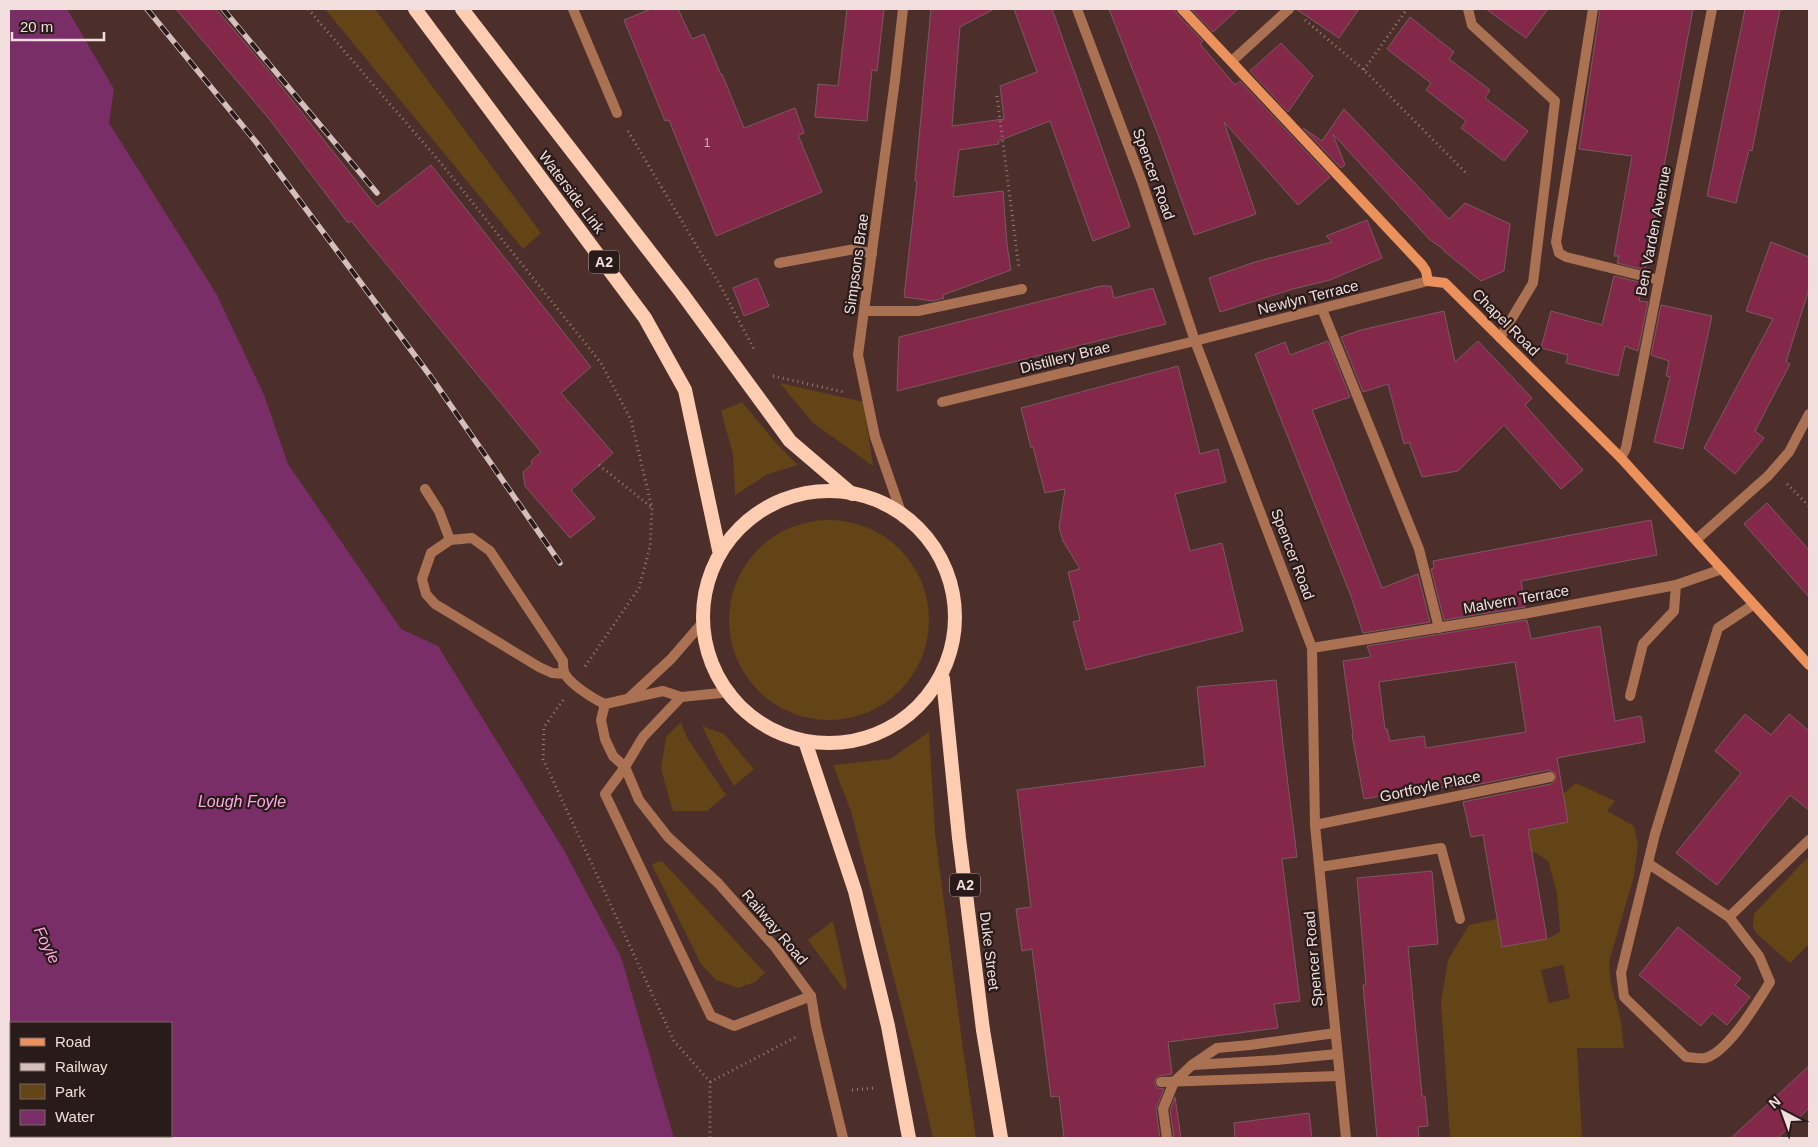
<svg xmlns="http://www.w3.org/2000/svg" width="1818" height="1147" viewBox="0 0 1818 1147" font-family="Arial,sans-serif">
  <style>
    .green { fill: #624417; fill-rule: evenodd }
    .water { fill: #7a2e67; fill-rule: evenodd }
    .building { fill: #842849; stroke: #7a5a62; fill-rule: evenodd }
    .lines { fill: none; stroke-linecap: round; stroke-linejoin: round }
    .path { stroke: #967c7a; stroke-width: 3; stroke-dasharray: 1 4; stroke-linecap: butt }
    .service { stroke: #aa7252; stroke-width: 10 }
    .minor { stroke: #aa7252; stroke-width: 10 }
    .secondary { stroke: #ea915c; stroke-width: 10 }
    .trunk { stroke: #fdccb1; stroke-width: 14 }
    .rail-casing { stroke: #d5bfbd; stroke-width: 5.5 }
    .rail { stroke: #281b19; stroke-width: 4; stroke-dasharray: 11; stroke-linecap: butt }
    .labels { text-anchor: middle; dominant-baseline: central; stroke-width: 4.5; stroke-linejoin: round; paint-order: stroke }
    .number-label { font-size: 12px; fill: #d6b0b7 }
    .shield { fill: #281b19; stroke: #b5a4a2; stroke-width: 1 }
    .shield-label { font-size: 14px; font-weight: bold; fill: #f2dedc }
    .street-label { font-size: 15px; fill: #f2dedc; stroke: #281b19 }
    .water-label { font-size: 16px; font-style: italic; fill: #ffa8e4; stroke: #281b19 }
  </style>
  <rect width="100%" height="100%" fill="#4c2e2b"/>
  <g class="green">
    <polygon points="325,9 375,9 541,233 523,249"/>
    <polygon points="780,383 864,402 873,466 812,422"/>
    <polygon points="742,402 776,443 798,465 768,474 735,495 733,454 721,411"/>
    <circle cx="829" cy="620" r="100"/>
    <polygon points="681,722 687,738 726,795 707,811 673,811 661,769 666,737"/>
    <polygon points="702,726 724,734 754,769 734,786 718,759"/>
    <polygon points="929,732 935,833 963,1049 976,1138 933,1138 919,1076 851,811 833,765 890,759"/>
    <path d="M1576 783 1615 801 1607 811 1634 826 1638 846 1633 880 1610 958C1608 976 1612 988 1617 1005 1621 1018 1622 1034 1624 1048H1577L1582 1138H1450L1441 1002 1448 960 1469 925 1497 919 1502 947 1547 939 1560 932 1557 893 1548 861 1536 853 1517 850 1516 832 1568 822 1563 794ZM1563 965 1570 998 1549 1003 1541 970Z"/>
    <polygon points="1809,856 1809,944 1790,963 1756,933 1753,927 1754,914"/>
    <polygon points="658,861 663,862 765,973 755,982 738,988 716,980 701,964 652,865"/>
    <polygon points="833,921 847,985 845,991 808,940"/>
  </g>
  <path class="water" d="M9 9H67L114 89 109 123 217 295 264 395 288 464 401 629 438 646 565 852 621 957 674 1138H9ZM11 1023H171V1136H11Z"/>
  <g class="building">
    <polygon points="176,9 216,9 273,76 377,207 431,165 591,367 561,393 613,453 571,490 595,518 570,538 525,486 523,472 532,464 531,461 541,452 351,221 348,223 270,120"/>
    <polygon points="651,9 678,9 692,39 704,34 721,75 722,74 744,128 795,108 804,133 798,135 822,192 716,236 669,120 665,121 624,20"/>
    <polygon points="847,9 884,9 877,71 872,70 867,121 815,117 818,84 838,86"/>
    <polygon points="931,9 994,9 960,27 952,126 1004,119 1000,86 1037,72 1014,9 1052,9 1130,227 1093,241 1050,121 998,141 999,144 959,150 953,197 1003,191 1007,245 1011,270 943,295 944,298 933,301 904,297 917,181 915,181"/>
    <polygon points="1109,9 1175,9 1177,14 1203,41 1200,44 1235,85 1240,81 1330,177 1298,205 1224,122 1256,214 1194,235 1160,140"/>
    <polygon points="1191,9 1238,9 1213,32"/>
    <polygon points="1296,9 1359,9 1339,38"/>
    <polygon points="1486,9 1548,9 1526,38"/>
    <polygon points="1600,9 1693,9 1645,270 1617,263 1619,256 1614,256 1632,156 1579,149"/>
    <polygon points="1745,9 1780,9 1752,151 1749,150 1736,203 1707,196"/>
    <polygon points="1410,17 1454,52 1449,59 1490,90 1485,98 1528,131 1504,161 1461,128 1466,121 1426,90 1431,83 1387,49"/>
    <polygon points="1281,43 1313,76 1288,112 1250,71"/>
    <polygon points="1344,109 1449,219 1465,203 1510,224 1504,271 1481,281 1444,251 1443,249 1429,239 1333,134 1345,165 1341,168 1303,128 1322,141"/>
    <polygon points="1367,220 1382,258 1330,280 1293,289 1220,312 1209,278 1255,262 1332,242 1326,236"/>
    <polygon points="1771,242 1809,257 1809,289 1786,362 1790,364 1755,431 1764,438 1735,474 1704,448 1773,319 1746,311"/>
    <polygon points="1614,276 1643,283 1639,301 1648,302 1638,351 1625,346 1618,376 1566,363 1568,355 1541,348 1551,311 1602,325"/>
    <polygon points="757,278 769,306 744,316 733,288"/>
    <polygon points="1101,286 1111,286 1114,298 1153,288 1166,324 897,391 899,337"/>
    <polygon points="1661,305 1712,316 1683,449 1654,442 1670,377 1666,376 1669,361 1651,355"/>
    <polygon points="1444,311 1455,362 1478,341 1532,398 1525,405 1583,470 1561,489 1504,425 1458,471 1422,477 1409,442 1404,444 1388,384 1363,392 1341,337 1361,330"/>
    <polygon points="1328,341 1350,397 1312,410 1382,588 1418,574 1430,622 1363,633 1351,596 1255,354 1285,342 1290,355"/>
    <polygon points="1178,366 1200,454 1218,449 1226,482 1175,494 1190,551 1222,543 1243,631 1086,670 1073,622 1080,620 1068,572 1080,569 1063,541 1059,527 1065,489 1045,493 1033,447 1031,448 1021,408"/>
    <polygon points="1767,503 1809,550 1809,597 1744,524"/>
    <polygon points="1651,520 1657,555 1521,581 1525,607 1444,620 1431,569 1434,568 1433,561"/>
    <path d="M1527 620 1531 639 1600 626 1615 721 1641 716 1645 742 1557 758 1568 822 1528 830 1547 939 1502 947 1483 835 1471 837 1463 802 1551 784 1556 780 1555 773 1549 770 1461 788 1460 784 1398 796 1399 793 1364 799 1352 735H1353L1343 661 1371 657 1367 646ZM1515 662 1526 732 1426 748 1424 736 1390 741 1387 729H1385L1379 682Z"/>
    <polygon points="1276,680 1283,745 1297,857 1282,859 1300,1001 1274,1004 1278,1028 1168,1042 1172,1074 1158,1076 1154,1082 1157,1088 1164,1089 1156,1109 1160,1138 1064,1138 1059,1096 1051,1097 1032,949 1022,951 1016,909 1031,907 1017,790 1205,766 1197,687"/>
    <polygon points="1745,714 1771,735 1789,714 1809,731 1809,810 1790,795 1717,885 1676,853 1741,773 1715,751"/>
    <polygon points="1432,871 1438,944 1408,947 1422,1096 1425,1096 1428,1126 1418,1127 1419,1138 1377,1138 1363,985 1366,985 1357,878"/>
    <polygon points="1678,927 1741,978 1735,985 1750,997 1727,1025 1712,1013 1701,1026 1639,975"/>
    <polygon points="1809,1066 1809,1108 1778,1138 1731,1138"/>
    <polygon points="1175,1097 1181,1138 1174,1138 1170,1110"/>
    <polygon points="1309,1113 1312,1138 1235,1138 1234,1123"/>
  </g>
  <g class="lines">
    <g class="path">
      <polyline points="308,9 440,162 601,363 631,420 652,508 650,547 639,588 584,668"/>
      <polyline points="1305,20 1364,70 1468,175"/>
      <polyline points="1364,70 1407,9"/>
      <polyline points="997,96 1019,269"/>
      <polyline points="628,131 720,285 755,351"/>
      <polyline points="773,376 844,392"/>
      <polyline points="599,465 651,507"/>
      <polyline points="1787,484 1809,506"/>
      <polyline points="563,700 544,727 543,759 674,1041 710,1082 710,1138"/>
      <polyline points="710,1082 798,1036"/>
      <polyline points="852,1090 874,1088"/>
    </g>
    <g class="service">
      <polyline points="573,9 617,113"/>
      <polyline points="1593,9 1556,242 1559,253 1566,257 1659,280"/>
      <polyline points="779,263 855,249 872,254"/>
      <polyline points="1322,309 1419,549 1439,628"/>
      <polyline points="865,311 918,311 1022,289"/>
      <polyline points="425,489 439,511 450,540"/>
      <path d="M565 674 552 673 539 667 435 604 426 594 422 579 431 553 450 540 472 538 490 551 563 661C563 665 563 671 565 674 570 684 595 700 605 704"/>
      <polyline points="1630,696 1643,644 1674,611 1676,585"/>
      <polyline points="625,767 605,794 711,1016 734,1026 811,996"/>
      <path d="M1649 864 1729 917 1759 956 1770 982C1758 1001 1728 1053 1705 1058 1699 1059 1692 1057 1686 1057L1624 997 1621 973 1655 834 1718 628 1753 605"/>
      <polyline points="1320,867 1441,848 1460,919"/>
      <polyline points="1729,917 1809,840"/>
      <polyline points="1193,1065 1276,1060 1337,1054"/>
      <polyline points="1161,1082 1339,1076"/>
      <polyline points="1167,1138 1163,1109 1174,1082 1192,1065 1217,1048 1250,1045 1335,1033"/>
    </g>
    <g class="minor">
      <polyline points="903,9 895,80 858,355 875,437 903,518"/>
      <polyline points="1077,9 1142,182 1195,341 1312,648 1315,825 1346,1138"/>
      <polyline points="1468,9 1472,25 1555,101 1533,283 1500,338"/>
      <polyline points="1232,61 1289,9"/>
      <polyline points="942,402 1195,341 1428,281"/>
      <polyline points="1621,458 1626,448 1712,9"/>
      <polyline points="1696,540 1768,476 1789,452 1809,414"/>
      <polyline points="1312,648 1523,614 1676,585 1722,569"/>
      <polyline points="731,692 681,697 663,691 605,704 601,720 605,739 613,756 625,767 639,800 668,837 718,883 775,947 811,996 816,1026 843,1138"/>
      <polyline points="630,697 671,659 703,622"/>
      <polyline points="625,767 643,737 681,697"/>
      <polyline points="1315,825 1550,777"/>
    </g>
    <polyline class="secondary" points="1182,9 1422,265 1426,271 1428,281 1445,283 1621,458 1809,665"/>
    <g class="trunk">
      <polyline points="415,9 645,318 685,390 719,550"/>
      <polyline points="462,9 681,292 790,441 852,494"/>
      <circle cx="829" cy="617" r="126"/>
      <polyline points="943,679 959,838 983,1030 1001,1138"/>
      <polyline points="805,741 855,891 888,1026 909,1138"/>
    </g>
    <defs>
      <g id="rail">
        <polyline points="147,9 256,142 431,377 560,563"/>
        <polyline points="223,9 377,193"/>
      </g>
    </defs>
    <use href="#rail" class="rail-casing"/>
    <use href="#rail" class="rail"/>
  </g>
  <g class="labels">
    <g class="number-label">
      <text x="707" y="143">1</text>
    </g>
    <g class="shield">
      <rect x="589" y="250.5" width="30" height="23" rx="4"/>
      <rect x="950" y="873.5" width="30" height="23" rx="4"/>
    </g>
    <g class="shield-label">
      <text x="604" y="262">A2</text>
      <text x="965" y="885">A2</text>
    </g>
    <g class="street-label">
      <text transform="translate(1154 174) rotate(70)">Spencer Road</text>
      <text transform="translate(572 192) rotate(53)">Waterside Link</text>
      <text transform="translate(1653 231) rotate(-79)">Ben Varden Avenue</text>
      <text transform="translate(856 264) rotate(-82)">Simpsons Brae</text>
      <text transform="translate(1308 297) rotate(-14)">Newlyn Terrace</text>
      <text transform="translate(1506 322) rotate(45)">Chapel Road</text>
      <text transform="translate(1065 357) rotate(-14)">Distillery Brae</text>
      <text transform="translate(1293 554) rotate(69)">Spencer Road</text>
      <text transform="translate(1516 599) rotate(-10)">Malvern Terrace</text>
      <text transform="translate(1430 786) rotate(-12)">Gortfoyle Place</text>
      <text transform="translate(775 927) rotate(50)">Railway Road</text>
      <text transform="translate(990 951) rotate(83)">Duke Street</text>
      <text transform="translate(1313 959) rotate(-95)">Spencer Road</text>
    </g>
    <g class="water-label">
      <text x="242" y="801">Lough Foyle</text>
      <text transform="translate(47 945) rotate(64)">Foyle</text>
    </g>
  </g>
  <rect width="1818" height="1147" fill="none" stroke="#f2dedc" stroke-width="20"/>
  <rect x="10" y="1022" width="162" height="115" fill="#281b19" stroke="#796967"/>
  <rect x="20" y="1038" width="25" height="8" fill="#ea915c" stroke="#796967"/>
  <text x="55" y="1047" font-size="15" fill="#f2dedc">Road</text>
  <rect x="20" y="1063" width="25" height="8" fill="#d5bfbd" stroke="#796967"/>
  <text x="55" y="1072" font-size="15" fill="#f2dedc">Railway</text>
  <rect x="20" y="1084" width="25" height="15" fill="#624417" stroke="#796967"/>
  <text x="55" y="1097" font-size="15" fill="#f2dedc">Park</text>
  <rect x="20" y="1110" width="25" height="15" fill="#7a2e67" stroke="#796967"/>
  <text x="55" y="1122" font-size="15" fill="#f2dedc">Water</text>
  <g transform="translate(1783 1112) rotate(319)" stroke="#281b19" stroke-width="4" paint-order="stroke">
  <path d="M0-4L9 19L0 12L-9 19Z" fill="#f2dedc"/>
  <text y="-8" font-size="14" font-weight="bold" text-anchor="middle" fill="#f2dedc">N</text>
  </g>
  <path d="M12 32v8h92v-8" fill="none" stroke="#f2dedc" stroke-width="2.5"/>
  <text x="20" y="32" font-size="15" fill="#f2dedc" stroke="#281b19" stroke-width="4" paint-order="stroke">20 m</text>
</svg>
